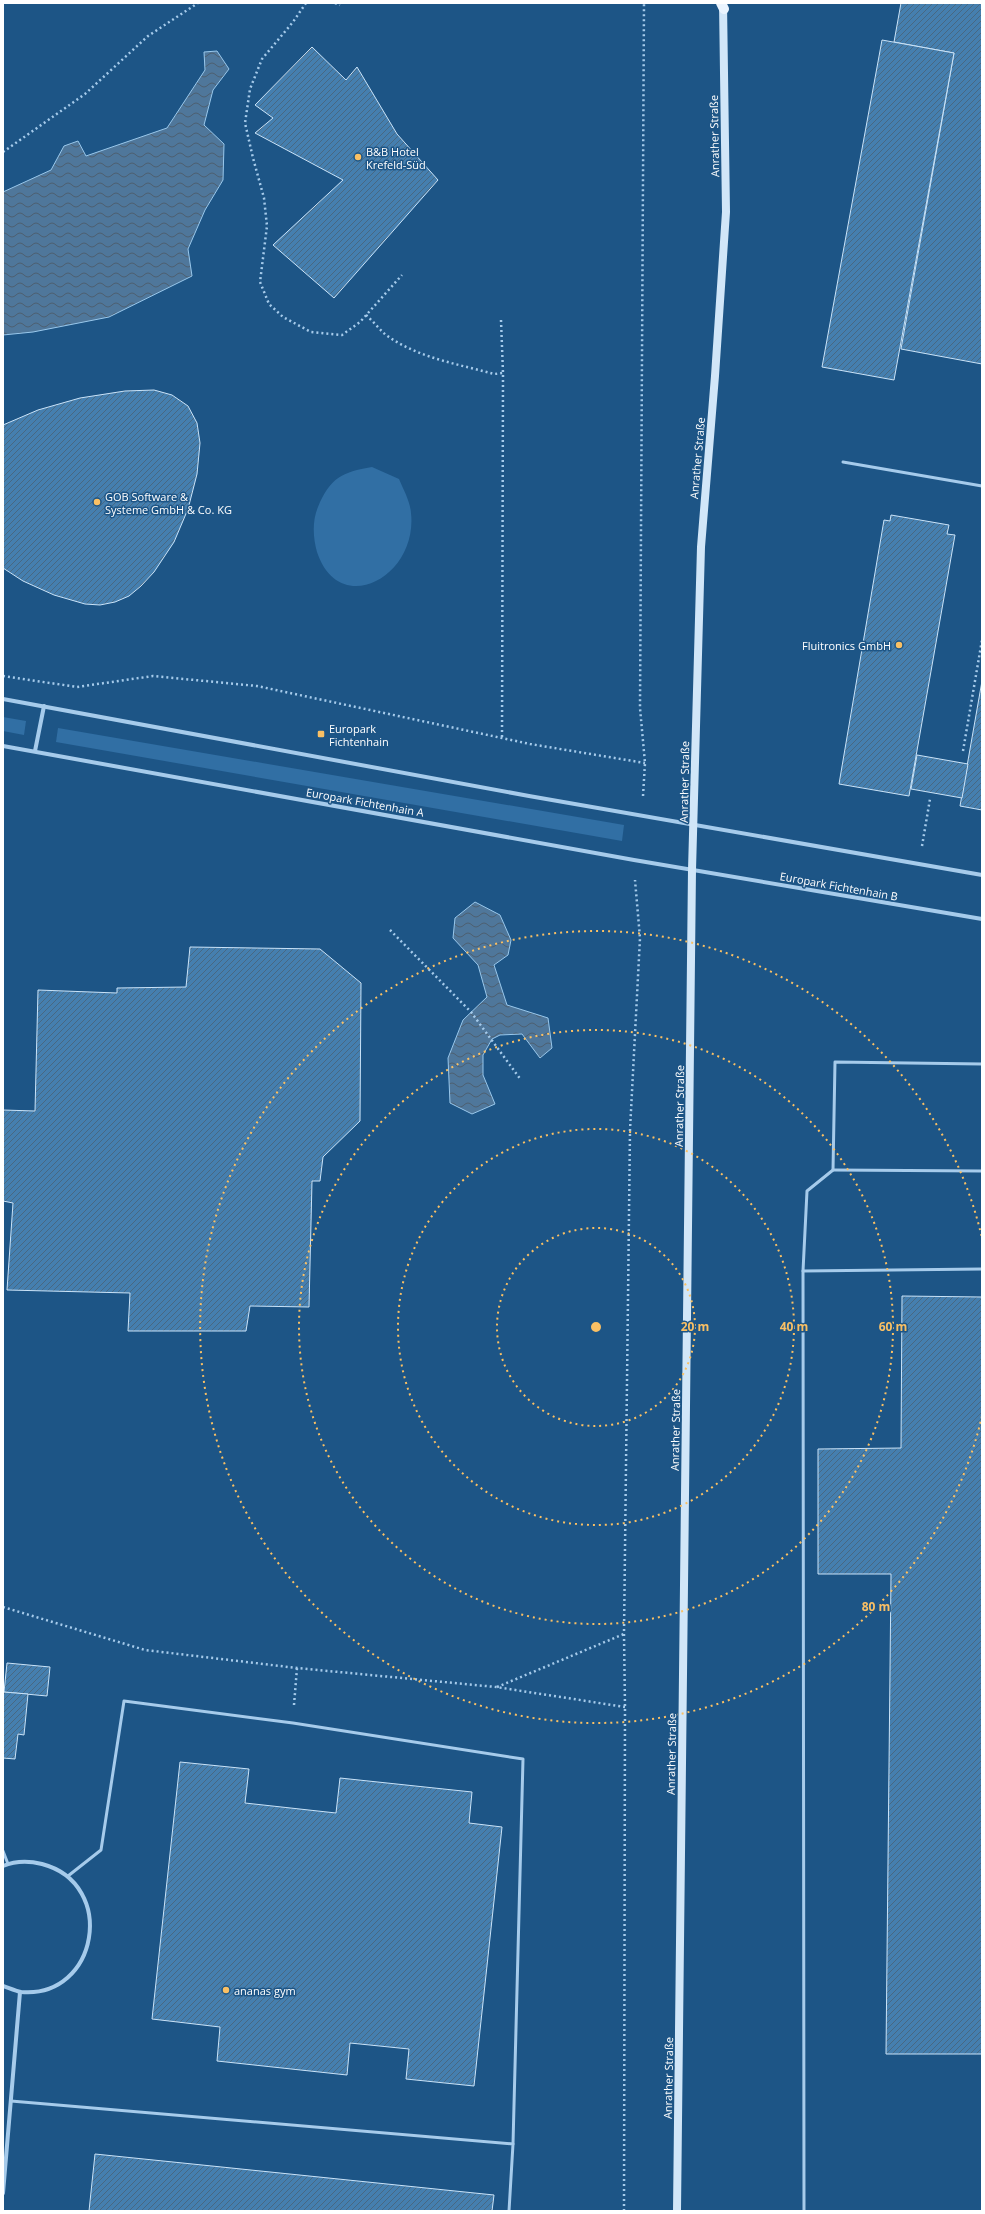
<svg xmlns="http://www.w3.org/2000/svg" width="985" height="2214" viewBox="0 0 985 2214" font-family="'Open Sans',sans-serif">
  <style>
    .grass { fill: #316fa4 }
    .water { fill: url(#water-waves); stroke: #99c8ec }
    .building { fill: url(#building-hatch); stroke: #cae3f8 }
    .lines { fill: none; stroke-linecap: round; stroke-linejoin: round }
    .path { stroke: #a6cbeb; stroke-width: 2.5; stroke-dasharray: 2 3; stroke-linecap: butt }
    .lane { stroke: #a6cbeb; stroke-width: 3 }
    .street { stroke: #a6cbeb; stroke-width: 4 }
    .secondary { stroke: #d1e6f8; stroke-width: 8 }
    .primary { stroke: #eaf4fe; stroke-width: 10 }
    .ring { fill: none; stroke: #fac064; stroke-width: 2; stroke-dasharray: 2 4 }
    .poi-dot { fill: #fac064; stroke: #1d5586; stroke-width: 1.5 }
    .labels { text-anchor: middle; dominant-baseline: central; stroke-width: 3; stroke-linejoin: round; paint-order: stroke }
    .street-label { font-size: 11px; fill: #fff; stroke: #1d5586 }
    .poi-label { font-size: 11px; fill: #fff; stroke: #1d5586; text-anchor: start }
    .centre { fill: #fac064; stroke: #1d5586; stroke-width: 2 }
    .ring-label { font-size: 12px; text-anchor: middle; font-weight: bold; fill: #fac064; stroke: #1d5586; stroke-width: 3; stroke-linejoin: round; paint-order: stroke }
  </style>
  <defs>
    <pattern id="water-waves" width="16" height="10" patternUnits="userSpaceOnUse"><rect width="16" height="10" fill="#4f779b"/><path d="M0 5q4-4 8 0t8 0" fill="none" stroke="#4d5f70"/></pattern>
    <pattern id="building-hatch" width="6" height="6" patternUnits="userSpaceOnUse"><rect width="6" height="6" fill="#457faf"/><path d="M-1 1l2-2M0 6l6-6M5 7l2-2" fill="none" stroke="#486882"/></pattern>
  </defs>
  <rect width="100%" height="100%" fill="#1d5586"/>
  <g class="grass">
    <path d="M372 467 399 479C404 491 410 501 411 513 418 577 339 619 317 552 313 538 312 521 318 507 330 478 342 472 372 467Z"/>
    <polygon points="3,717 26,721 24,735 3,731"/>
    <polygon points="58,728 624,825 622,841 56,742"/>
  </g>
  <g class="water">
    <polygon points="217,51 229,69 213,90 204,125 224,144 223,180 205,210 188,249 192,276 109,317 33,332 3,335 3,192 51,170 64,146 78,141 86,156 167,128 205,70 204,52"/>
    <polygon points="475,902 500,915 511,940 508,955 494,965 507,1005 548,1018 552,1048 540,1058 522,1034 500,1035 492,1039 483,1055 483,1075 495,1104 472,1114 450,1103 448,1058 463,1020 487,997 478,965 453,938 455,918"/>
  </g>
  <g class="building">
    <polygon points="901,3 982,3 982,364 901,349 954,53 894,42"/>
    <polygon points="882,40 954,53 894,380 822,367"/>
    <polygon points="312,47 346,80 357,67 397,134 438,180 334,298 273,245 343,180 255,133 273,118 255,105"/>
    <polygon points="154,390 172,395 188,406 197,423 200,443 197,474 188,509 174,542 154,572 141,586 129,596 115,602 100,605 85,604 54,595 23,581 3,568 3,425 38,410 80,398 125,391"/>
    <polygon points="891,515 949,525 947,534 955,535 909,796 839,784 884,520 890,521"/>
    <polygon points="982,681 982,810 960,806"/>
    <polygon points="917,755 968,764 962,798 911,789"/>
    <polygon points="190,947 320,949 361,983 360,1121 323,1157 320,1181 312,1181 309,1307 250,1306 246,1331 128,1331 130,1293 7,1290 13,1203 3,1201 3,1110 35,1111 38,990 117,993 117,988 186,987"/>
    <polygon points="902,1296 982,1297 982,2054 886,2054 891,1574 818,1574 818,1449 901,1448"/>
    <polygon points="7,1663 50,1667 47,1696 4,1692"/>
    <polygon points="3,1692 28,1694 24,1735 18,1734 15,1759 3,1758"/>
    <polygon points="180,1762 249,1769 245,1803 336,1813 340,1778 472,1792 469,1823 502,1827 474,2086 406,2079 409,2049 350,2043 347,2075 217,2061 220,2027 152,2019"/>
    <polygon points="95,2154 494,2195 492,2211 89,2211"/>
  </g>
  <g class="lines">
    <g class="path">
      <polyline points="306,3 293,22 262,59 250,89 245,123 253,158 264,198 267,226 260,282 269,304 283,317 311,332 342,335 360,322 402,275"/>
      <polyline points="335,3 340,5"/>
      <polyline points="3,152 85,94 148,36 198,3"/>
      <path d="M366 315C373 321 379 329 386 335 418 358 458 364 494 374L503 373"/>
      <polyline points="501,320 503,373 502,739"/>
      <polyline points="3,676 77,687 153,676 257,686 530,744 645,763"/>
      <polyline points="963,751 982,640"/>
      <polyline points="643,796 645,763 640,708 644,3"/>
      <polyline points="922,846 930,799"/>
      <polyline points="390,930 471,1012 521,1080"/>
      <polyline points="3,1607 145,1650 297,1668 496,1687 625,1707"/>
      <polyline points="497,1687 624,1634"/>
      <polyline points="294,1705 297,1668"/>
      <polyline points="624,2211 625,1707 624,1634 630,1130 640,938 635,880"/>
    </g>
    <g class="lane">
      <polyline points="843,462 982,486"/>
      <polyline points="982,1064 835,1062 833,1170 807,1191 803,1271 982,1269"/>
      <polyline points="833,1170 982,1171"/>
      <polyline points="803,1271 804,2211"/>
      <polyline points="3,1851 8,1864"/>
      <polyline points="68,1876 101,1850 124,1701 293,1723 523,1759 513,2144"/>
      <polyline points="11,2101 513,2144 509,2211"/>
    </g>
    <g class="street">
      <polyline points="3,699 529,796 982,875"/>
      <polyline points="3,746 634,860 982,919"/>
      <polyline points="35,751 44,706"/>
      <path d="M3 1866C15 1861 30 1861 42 1864 118 1884 98 1999 21 1992 15 1991 9 1988 3 1986"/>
      <polyline points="3,2193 20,1992"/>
    </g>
    <polyline class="secondary" points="677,2211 692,870 701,547 715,376 726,212 723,3"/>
    <polyline class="primary" points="721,3 724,9"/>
  </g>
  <g class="ring">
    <circle cx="596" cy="1327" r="99"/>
    <circle cx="596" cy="1327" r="198"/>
    <circle cx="596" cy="1327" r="297"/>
    <path d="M982 1416A396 396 0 1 1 982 1238"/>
  </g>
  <g class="poi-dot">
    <circle cx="358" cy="157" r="4"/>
    <circle cx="97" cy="502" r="4"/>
    <circle cx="899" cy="645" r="4"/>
    <rect x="317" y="730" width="8" height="8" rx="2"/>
    <circle cx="226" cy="1990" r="4"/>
  </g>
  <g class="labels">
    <g class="street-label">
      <text transform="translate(714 136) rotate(-91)">Anrather Straße</text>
      <text transform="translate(697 458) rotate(-85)">Anrather Straße</text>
      <text transform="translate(684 782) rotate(-89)">Anrather Straße</text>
      <text transform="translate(365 802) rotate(10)">Europark Fichtenhain A</text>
      <text transform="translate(839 886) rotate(10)">Europark Fichtenhain B</text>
      <text transform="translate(679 1106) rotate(-89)">Anrather Straße</text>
      <text transform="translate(675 1430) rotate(-89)">Anrather Straße</text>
      <text transform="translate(671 1754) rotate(-89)">Anrather Straße</text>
      <text transform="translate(668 2078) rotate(-89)">Anrather Straße</text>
    </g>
    <g class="poi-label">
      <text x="366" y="151">B&amp;B Hotel<tspan x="366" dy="13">Krefeld-Süd</tspan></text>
      <text x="105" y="496">GOB Software &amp;<tspan x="105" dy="13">Systeme GmbH &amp; Co. KG</tspan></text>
      <text x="891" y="645" text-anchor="end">Fluitronics GmbH</text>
      <text x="329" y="728">Europark<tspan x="329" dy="13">Fichtenhain</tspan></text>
      <text x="234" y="1990">ananas gym</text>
    </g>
  </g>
  <circle cx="596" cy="1327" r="6" class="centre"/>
  <g class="ring-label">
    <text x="695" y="1331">20 m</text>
    <text x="794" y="1331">40 m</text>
    <text x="893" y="1331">60 m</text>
    <text x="876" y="1611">80 m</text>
  </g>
  <rect width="985" height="2214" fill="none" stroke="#ffffff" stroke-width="8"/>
</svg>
